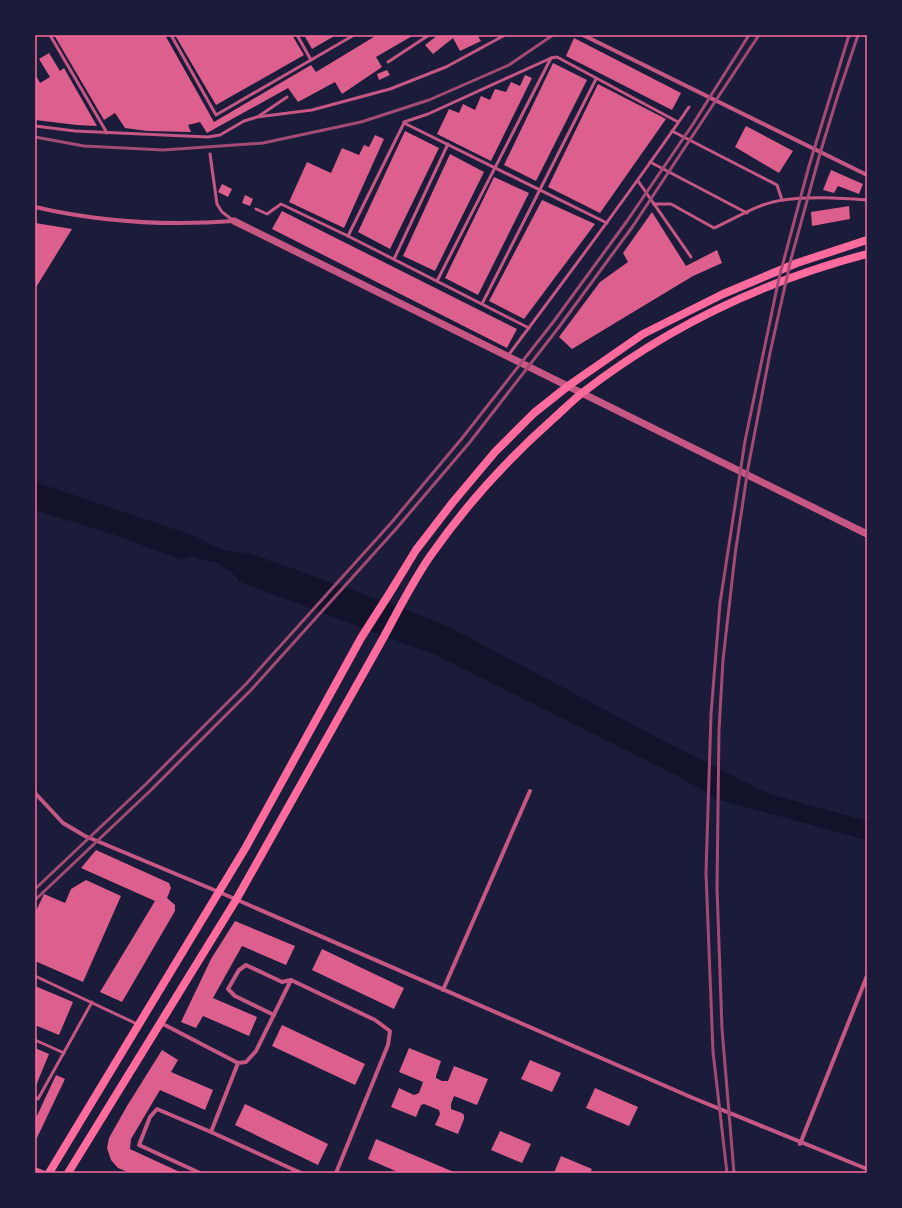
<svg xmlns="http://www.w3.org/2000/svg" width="902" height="1208" viewBox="0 0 902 1208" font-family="'Public Sans',sans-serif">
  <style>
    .water { fill: #12122b }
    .building { fill: #dd5f8e }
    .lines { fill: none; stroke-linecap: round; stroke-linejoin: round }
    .service { stroke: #c65784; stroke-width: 3 }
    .minor { stroke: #c65784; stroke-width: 4 }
    .tertiary { stroke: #c65784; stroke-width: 7 }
    .secondary { stroke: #ff6b9d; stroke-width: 8 }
    .rail { stroke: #a44b75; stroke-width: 3 }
    .neatline { fill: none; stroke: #ff6b9d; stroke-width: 1.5 }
  </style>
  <rect width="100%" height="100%" fill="#1b1b3a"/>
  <path class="water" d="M35 482 196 536C212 548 230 553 249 553L413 612 451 628 658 738 769 794 867 821V840L720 800 674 774 438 656 240 582 231 572 217 563 190 556 182 560 115 535 35 510Z"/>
  <g class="building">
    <polygon points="54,35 165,35 214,122 311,65 316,72 377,35 414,35 376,57 382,67 342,94 335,82 298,102 288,88 207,133 200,122 188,125 191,132 147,131 125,128 115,113 104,120"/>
    <polygon points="175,35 292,35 304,55 216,105"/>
    <polygon points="304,35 336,35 312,49"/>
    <polygon points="438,35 477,35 481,41 460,51 453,38 433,54 425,45"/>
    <polygon points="574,38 681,93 672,110 566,56"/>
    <polygon points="49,53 60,71 64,68 97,126 77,125 35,120 35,74 40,83 50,77 39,59"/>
    <polygon points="553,63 587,80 536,181 504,165"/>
    <polygon points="387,70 390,75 379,80 377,74"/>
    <polygon points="525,75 532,78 491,161 437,134 449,109 459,113 463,104 475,110 481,96 490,100 495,89 506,92 511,82 520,86"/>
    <polygon points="598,84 666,119 600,213 548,187"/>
    <polygon points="746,126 793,151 779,173 735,147"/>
    <polygon points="405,131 439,148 390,249 358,232"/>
    <polygon points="375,135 384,139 344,228 289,202 307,162 331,173 342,148 359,155 364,145 369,147"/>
    <polygon points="450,154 484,172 435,271 403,256"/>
    <polygon points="831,170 863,184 859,194 838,186 834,193 823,190"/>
    <polygon points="494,177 529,193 478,295 445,278"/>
    <polygon points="222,184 232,189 228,197 218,192"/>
    <polygon points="245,195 253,199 250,206 242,203"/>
    <polygon points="542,200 595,224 524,319 489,301"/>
    <polygon points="849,206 850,219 812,226 811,212"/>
    <polygon points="282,211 517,329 507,348 272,229"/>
    <polygon points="652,212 686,266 717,250 722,263 693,276 572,349 559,337 600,282 628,262 623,253"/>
    <polygon points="35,223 72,229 35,289"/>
    <polygon points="96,850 169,883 171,888 167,898 175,905 175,911 122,1002 100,992 155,901 81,868"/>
    <polygon points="86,880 121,896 83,982 35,961 35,913 44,894 65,903 71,889"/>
    <polygon points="235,921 295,946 286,965 242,946 213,998 257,1017 249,1036 203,1016 196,1028 181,1022 211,959"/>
    <polygon points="322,949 404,988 394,1009 312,970"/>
    <polygon points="35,986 73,1002 59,1035 35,1025"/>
    <polygon points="282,1025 365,1064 355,1085 272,1046"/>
    <polygon points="35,1048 49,1054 35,1088"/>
    <polygon points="409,1048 441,1061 436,1076 436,1078 442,1081 448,1081 454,1066 488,1079 477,1105 454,1096 451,1104 451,1109 462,1113 464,1115 464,1119 458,1134 435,1125 440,1114 439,1110 424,1104 421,1105 416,1117 391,1107 399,1088 414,1095 419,1093 423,1082 399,1072"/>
    <polygon points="162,1050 178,1060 171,1072 213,1090 205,1110 160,1090 131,1139 130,1149 182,1173 130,1173 118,1168 111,1160 107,1148 109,1138 127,1106"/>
    <polygon points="530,1060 561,1073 552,1092 521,1079"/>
    <polygon points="56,1075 65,1079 35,1142 35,1120"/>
    <polygon points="595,1088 638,1107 629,1126 586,1108"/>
    <polygon points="245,1104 328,1144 318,1165 235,1125"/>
    <polygon points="500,1131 531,1144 522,1163 491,1150"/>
    <polygon points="376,1139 456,1173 400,1173 368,1159"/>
    <polygon points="561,1156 592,1169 590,1173 554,1173"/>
    <polygon points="35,1167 50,1173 35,1173"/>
  </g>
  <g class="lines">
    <g class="service">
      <polyline points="50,35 107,133"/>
      <polyline points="171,35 216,115 311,60"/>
      <polyline points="297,35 311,60 354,35"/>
      <polyline points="388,62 429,35"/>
      <polyline points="259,116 287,97"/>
      <polyline points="404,122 428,114 551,58"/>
      <polyline points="35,126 75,131 208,137 220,135 244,121 257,117 312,110 390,89 446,67 505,35"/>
      <polyline points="672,131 777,185 782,200"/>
      <polyline points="210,154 217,204 222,212 234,221"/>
      <polyline points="650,162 747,213"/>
      <polyline points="638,181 691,257"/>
      <path d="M654 204H671L714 228C736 218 759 203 783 200 811 196 839 198 867 200"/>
      <polyline points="256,209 267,214 281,204 348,236 529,328"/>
      <polyline points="348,236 404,123 607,223"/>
      <polyline points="394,259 448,144"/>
      <polyline points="437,281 551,58 557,57 678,122"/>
      <polyline points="482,304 596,79"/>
      <path d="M507 357C569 274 631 192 689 107"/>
      <polyline points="35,976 137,1024"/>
      <polyline points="35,1040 64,1053"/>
      <polyline points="35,1097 38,1099 92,1002"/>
    </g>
    <g class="minor">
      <polyline points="583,35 867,175"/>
      <path d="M35 207C100 222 168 226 234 221"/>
      <polyline points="35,793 63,823 85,836 219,892 693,1098 867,1169"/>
      <polyline points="443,990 530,791"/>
      <polyline points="274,1015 235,996 228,989 239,970 246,965 282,982 291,980"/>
      <polyline points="161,1023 238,1063"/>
      <polyline points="800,1144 867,976"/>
      <polyline points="200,1173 139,1145 150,1117 157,1109 211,1132"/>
      <polyline points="301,1173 211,1132 238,1063 246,1062 256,1051 291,980 375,1020 390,1031 388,1045 336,1173"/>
    </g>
    <polyline class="tertiary" points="234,221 867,534"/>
    <g class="secondary">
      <polyline points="49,1173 246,847 361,638 391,591 416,550 453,502 495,452 534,413 568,386 643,334 723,294 797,263 867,240"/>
      <path d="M68 1173 236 900 381 642C397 613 412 582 431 555 466 505 508 459 553 419 563 410 572 401 582 393 666 328 764 281 867 254"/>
    </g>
    <g class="rail">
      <polyline points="35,137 84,146 163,150 263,143 361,122 429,100 509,65 553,35"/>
      <polyline points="35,889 146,784 246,684 391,523 463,437 554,321 627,221 693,124 749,35"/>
      <polyline points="35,900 150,791 252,689 396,529 470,442 559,327 633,226 759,35"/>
      <polyline points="727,1173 713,1052 706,873 711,714 720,603 745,441 779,278 809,166 849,35"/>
      <polyline points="734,1173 722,1029 717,888 719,730 723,660 735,555 748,468 770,353 791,259 821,150 837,98 858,35"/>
    </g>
  </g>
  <rect width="902" height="1208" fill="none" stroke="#1b1b3a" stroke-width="72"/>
  <rect x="36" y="36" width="830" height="1136" class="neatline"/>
</svg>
